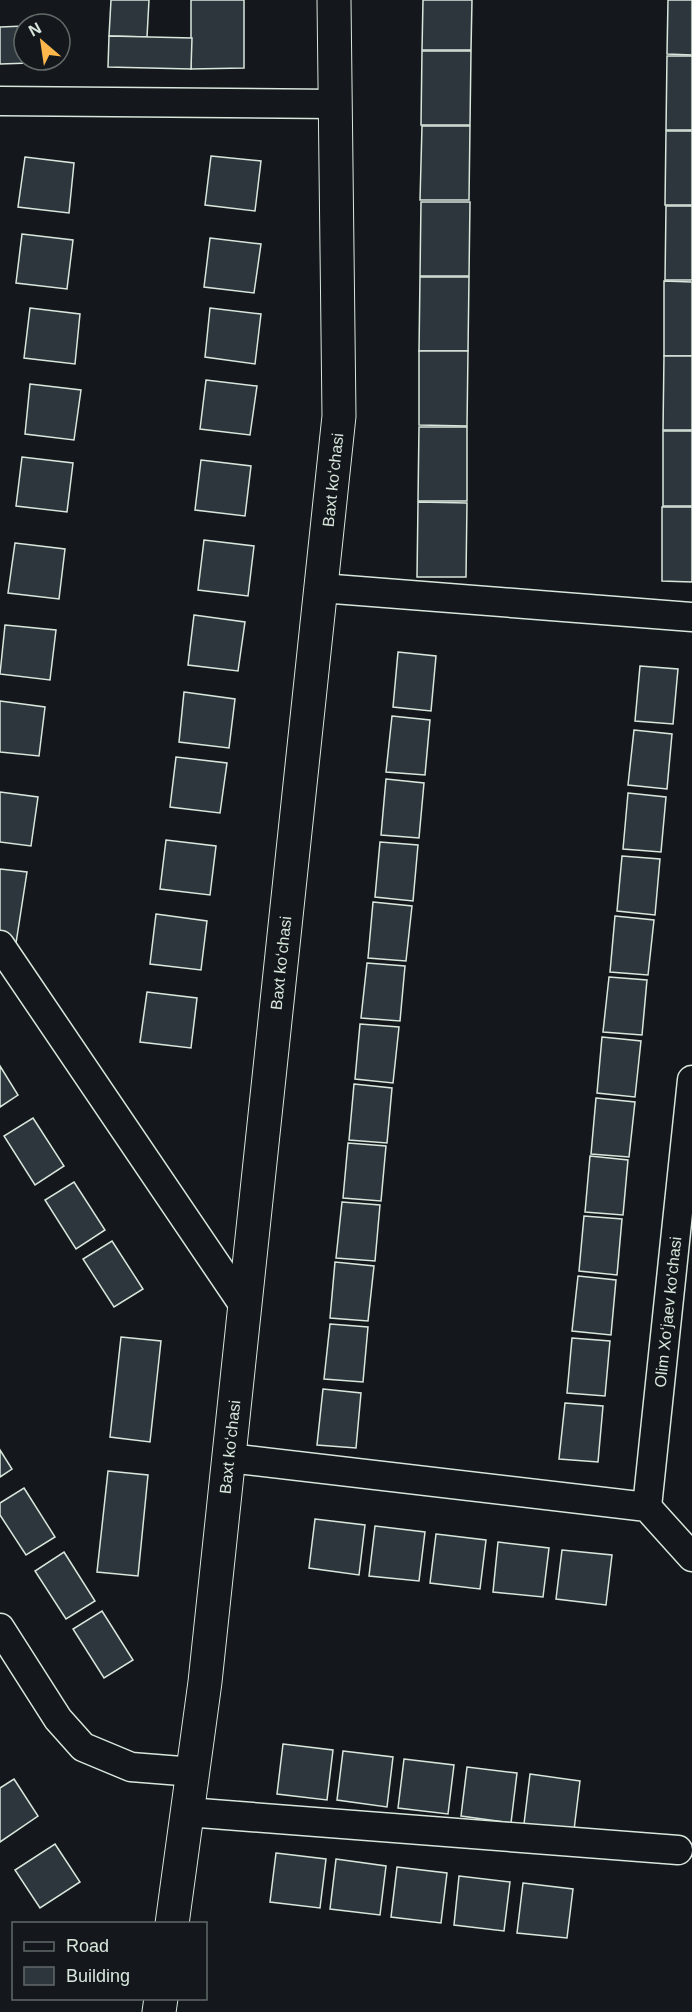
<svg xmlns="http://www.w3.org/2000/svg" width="692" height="2012" viewBox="0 0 692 2012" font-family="Arial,sans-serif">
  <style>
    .building { fill: #2c363c; stroke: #d8e6dc; stroke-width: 1.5 }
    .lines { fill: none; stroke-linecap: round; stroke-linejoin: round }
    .street-casing { stroke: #d8e6dc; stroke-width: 31 }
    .secondary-casing { stroke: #d8e6dc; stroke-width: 35 }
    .street { stroke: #14181c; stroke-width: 28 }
    .secondary { stroke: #14181c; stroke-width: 33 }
    .labels { text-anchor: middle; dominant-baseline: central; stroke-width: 4.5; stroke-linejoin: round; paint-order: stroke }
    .street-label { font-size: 16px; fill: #d8e6dc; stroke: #14181c }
  </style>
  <rect width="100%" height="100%" fill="#14181c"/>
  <g class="building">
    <polygon points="111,0 149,0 147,37 109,36"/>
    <polygon points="191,0 244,0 244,68 191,69"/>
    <polygon points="423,0 472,0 471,50 422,50"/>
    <polygon points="668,0 692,0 692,55 667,54"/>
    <polygon points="24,26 24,60 60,60 60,62 0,64 0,27"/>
    <polygon points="109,36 192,38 191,69 108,67"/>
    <polygon points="422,51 471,51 470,125 421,125"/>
    <polygon points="667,56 692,56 692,130 666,130"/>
    <polygon points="422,126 470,126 469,200 420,200"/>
    <polygon points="666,131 692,131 692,205 665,205"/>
    <polygon points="211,156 261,161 255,211 205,205"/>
    <polygon points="25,157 74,163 69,213 18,207"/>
    <polygon points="421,202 470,202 469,276 420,276"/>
    <polygon points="666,206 692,206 692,280 665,280"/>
    <polygon points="22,234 73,240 67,289 16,283"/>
    <polygon points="210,238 261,244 254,293 204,287"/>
    <polygon points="420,277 469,277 468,351 419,351"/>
    <polygon points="664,281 692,282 692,356 664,356"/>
    <polygon points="30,308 80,314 75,364 24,358"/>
    <polygon points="210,308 261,314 255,364 205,357"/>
    <polygon points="419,351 468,351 467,426 419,425"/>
    <polygon points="664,356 692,356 692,430 663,430"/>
    <polygon points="206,380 257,386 250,435 200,429"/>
    <polygon points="30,384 81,390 74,440 25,434"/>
    <polygon points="419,427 467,427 467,501 418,501"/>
    <rect x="663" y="431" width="29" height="75"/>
    <polygon points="22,457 73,463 67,512 16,506"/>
    <polygon points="201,460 251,466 245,516 195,510"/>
    <polygon points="418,502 467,503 466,577 417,577"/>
    <polygon points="662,507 692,507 692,582 662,581"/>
    <polygon points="204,540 254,546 248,596 198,590"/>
    <polygon points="15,543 65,549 59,599 8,593"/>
    <polygon points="194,615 245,622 238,671 188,665"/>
    <polygon points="5,625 56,630 50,680 0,674"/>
    <polygon points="398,652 436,656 431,711 393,707"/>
    <polygon points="640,666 678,669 673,724 635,721"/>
    <polygon points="184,692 235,699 229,748 179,742"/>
    <polygon points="0,701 45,707 39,756 0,752"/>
    <polygon points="392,716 430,720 425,775 386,772"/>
    <polygon points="634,730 672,734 667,789 628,785"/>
    <polygon points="176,757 227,763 220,813 170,807"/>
    <polygon points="386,779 424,783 419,838 381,835"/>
    <polygon points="0,792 38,797 31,846 0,842"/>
    <polygon points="628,793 666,797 661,852 623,849"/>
    <polygon points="166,840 216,846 210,895 160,889"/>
    <polygon points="380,842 418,845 413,901 375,897"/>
    <polygon points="622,856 660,859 655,915 617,911"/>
    <polygon points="0,869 27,872 14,956 0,937"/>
    <polygon points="373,902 412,906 406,961 368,958"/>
    <polygon points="156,914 207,921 201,970 150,964"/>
    <polygon points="615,916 654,920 648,975 610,972"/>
    <polygon points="367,963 405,966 400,1021 361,1018"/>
    <polygon points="609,977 647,980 642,1035 603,1032"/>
    <polygon points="147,992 197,998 191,1048 140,1042"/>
    <polygon points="360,1024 399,1027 393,1083 355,1079"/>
    <polygon points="602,1037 641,1041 635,1097 597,1093"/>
    <polygon points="0,1066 18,1095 0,1107"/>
    <polygon points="354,1084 392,1088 387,1143 349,1140"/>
    <polygon points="596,1098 635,1102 629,1157 591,1154"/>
    <polygon points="33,1118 64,1166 35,1185 4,1136"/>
    <polygon points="348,1143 386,1146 381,1201 343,1198"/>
    <polygon points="590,1156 628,1160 623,1215 585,1212"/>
    <polygon points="74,1182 105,1230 76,1249 45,1200"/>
    <polygon points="342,1202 380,1205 375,1261 336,1258"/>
    <polygon points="584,1216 622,1219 617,1275 579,1271"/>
    <polygon points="112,1241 143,1289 114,1307 83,1259"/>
    <polygon points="335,1262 374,1266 368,1321 330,1318"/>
    <polygon points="578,1276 616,1280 611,1335 572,1331"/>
    <polygon points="330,1324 368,1327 363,1382 324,1379"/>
    <polygon points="121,1337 161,1341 150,1442 110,1437"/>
    <polygon points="572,1338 610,1341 605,1396 567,1393"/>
    <polygon points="323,1389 361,1393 356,1448 317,1445"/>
    <polygon points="565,1403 603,1406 598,1462 559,1459"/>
    <polygon points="0,1450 12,1469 0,1477"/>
    <polygon points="108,1471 148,1475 138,1576 97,1572"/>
    <polygon points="24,1488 55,1537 26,1555 0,1515 0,1503"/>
    <polygon points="315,1519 365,1525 359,1575 309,1568"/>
    <polygon points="375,1526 425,1532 419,1581 369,1576"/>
    <polygon points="436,1534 486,1540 480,1589 430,1583"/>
    <polygon points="498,1542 549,1548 543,1597 493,1592"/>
    <polygon points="562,1550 612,1555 606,1605 556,1599"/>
    <polygon points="64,1552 95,1601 66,1619 35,1571"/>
    <polygon points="102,1611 133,1660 104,1678 73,1629"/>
    <polygon points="283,1744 333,1750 327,1800 277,1794"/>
    <polygon points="343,1751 393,1757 387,1807 337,1800"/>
    <polygon points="404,1759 454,1765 448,1814 398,1808"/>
    <polygon points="467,1767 517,1773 511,1823 461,1816"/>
    <polygon points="530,1774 580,1781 574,1830 524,1824"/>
    <polygon points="14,1779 38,1816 0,1842 0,1788"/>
    <polygon points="55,1844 80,1882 40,1908 15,1870"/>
    <polygon points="276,1853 326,1859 320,1908 270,1902"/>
    <polygon points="336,1859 386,1866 380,1915 330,1909"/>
    <polygon points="397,1867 447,1873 441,1923 391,1917"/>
    <polygon points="459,1876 510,1882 504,1931 454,1925"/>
    <polygon points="523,1883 573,1889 567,1938 517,1933"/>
  </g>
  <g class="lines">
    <defs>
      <g id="street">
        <polyline points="0,101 336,104"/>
        <polyline points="321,588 692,617"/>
        <polyline points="0,945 245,1307"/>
        <polyline points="229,1458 647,1507 692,1557"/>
        <polyline points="647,1507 692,1080"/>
        <polyline points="0,1628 58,1719 83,1747 131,1767 194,1772"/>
        <polyline points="187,1812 678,1850"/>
      </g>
      <g id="secondary">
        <polyline points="172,1924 205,1682 339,416 334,0"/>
        <polyline points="159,2012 161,1998"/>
      </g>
    </defs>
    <use href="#street" class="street-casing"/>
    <use href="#secondary" class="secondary-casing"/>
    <use href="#street" class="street"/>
    <use href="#secondary" class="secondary"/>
  </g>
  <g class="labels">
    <g class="street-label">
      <text transform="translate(333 480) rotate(-84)">Baxt koʻchasi</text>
      <text transform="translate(281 963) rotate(-84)">Baxt koʻchasi</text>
      <text transform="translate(668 1312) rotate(-84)">Olim Xoʻjaev ko'chasi</text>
      <text transform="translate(230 1447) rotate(-84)">Baxt koʻchasi</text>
    </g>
  </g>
  <rect x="12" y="1922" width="195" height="78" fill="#14181c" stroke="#626a69" stroke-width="1.5"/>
  <rect x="24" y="1942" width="30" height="9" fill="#14181c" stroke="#626a69" stroke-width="1.5"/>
  <text x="66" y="1952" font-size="18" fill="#d8e6dc">Road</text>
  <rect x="24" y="1967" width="30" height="18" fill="#2c363c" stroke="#626a69" stroke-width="1.5"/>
  <text x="66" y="1982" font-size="18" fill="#d8e6dc">Building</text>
  <g transform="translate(42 42) rotate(331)"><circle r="28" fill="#14181c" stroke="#626a69" stroke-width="1.5"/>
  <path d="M0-4.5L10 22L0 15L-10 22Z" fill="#ffb74d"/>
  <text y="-9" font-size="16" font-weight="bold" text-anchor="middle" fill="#d8e6dc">N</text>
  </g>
</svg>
